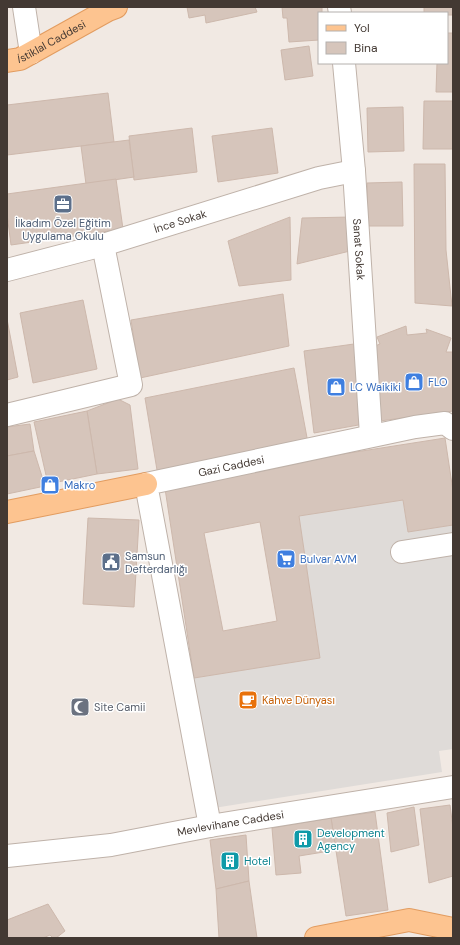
<svg xmlns="http://www.w3.org/2000/svg" width="460" height="945" viewBox="0 0 460 945" font-family="'DM Sans',sans-serif">
  <style>
    .parking { fill: #dfdbd8 }
    .building { fill: #d6c5bb; stroke: #cdb8ac; fill-rule: evenodd }
    .lines { fill: none; stroke-linecap: round; stroke-linejoin: round }
    .minor-casing { stroke: #bfb2a9; stroke-width: 24 }
    .major-casing { stroke: #e29c60; stroke-width: 24 }
    .minor { stroke: #fff; stroke-width: 22 }
    .major { stroke: #fdc490; stroke-width: 22 }
    .labels { text-anchor: middle; dominant-baseline: central; stroke-width: 3; stroke-linejoin: round; paint-order: stroke }
    .street-label { font-size: 11px; fill: #433933; stroke: #fff }
    .service-label { font-size: 11px; fill: #4e5e75; stroke: #fff }
    .shop-label { font-size: 11px; fill: #366cbe; stroke: #fff; text-anchor: start }
    .food-label { font-size: 11px; fill: #c56008; stroke: #fff; text-anchor: start }
    .worship-label { font-size: 11px; fill: #5b616d; stroke: #fff; text-anchor: start }
    .culture-label { font-size: 11px; fill: #0d838f; stroke: #fff; text-anchor: start }
  </style>
  <rect width="100%" height="100%" fill="#f1e9e3"/>
  <polygon class="parking" points="403,500 408,532 453,525 453,749 439,751 442,772 214,808 194,678 320,658 299,516"/>
  <g class="building">
    <polygon points="187,7 255,7 257,12 206,23 205,15 189,18"/>
    <polygon points="282,7 322,7 322,13 319,13 319,40 289,42 287,18 283,18"/>
    <polygon points="424,7 453,7 453,15 447,15 447,13 424,13"/>
    <polygon points="447,33 453,33 453,92 436,92 437,63 447,63"/>
    <polygon points="309,46 313,76 285,80 281,50"/>
    <polygon points="108,93 114,142 7,155 7,105"/>
    <polygon points="424,101 453,101 453,149 423,149"/>
    <polygon points="403,107 404,151 368,152 367,108"/>
    <polygon points="192,128 197,172 134,180 129,136"/>
    <polygon points="272,128 278,173 218,182 212,136"/>
    <polygon points="129,140 134,177 86,184 81,146"/>
    <polygon points="414,164 445,164 446,250 452,306 415,303"/>
    <polygon points="116,179 123,229 11,245 7,214 7,194"/>
    <polygon points="402,182 403,226 368,226 367,183"/>
    <polygon points="290,217 291,280 239,286 228,241"/>
    <polygon points="351,217 354,250 297,264 302,218"/>
    <polygon points="283,294 289,346 140,378 131,320"/>
    <polygon points="83,300 97,369 33,383 20,313"/>
    <polygon points="7,319 18,377 7,380"/>
    <polygon points="406,326 407,335 427,333 426,329 451,338 446,352 453,352 453,411 380,421 370,348 380,344 377,337"/>
    <polygon points="361,343 364,424 314,433 304,351"/>
    <polygon points="294,368 308,443 158,476 145,398"/>
    <polygon points="118,399 130,405 138,469 97,474 87,411"/>
    <polygon points="87,411 97,474 48,484 34,422"/>
    <polygon points="30,424 34,451 7,456 7,427"/>
    <path d="M445 438 453 491V525L408 532 403 500 299 516 320 658 194 678 164 482ZM260 522 277 621 223 631 204 533Z"/>
    <polygon points="34,451 45,486 7,494 7,456"/>
    <polygon points="88,518 139,520 134,607 83,604"/>
    <polygon points="450,805 453,828 453,876 429,883 420,809"/>
    <polygon points="414,807 419,845 391,852 387,813"/>
    <polygon points="375,812 388,910 346,916 331,818"/>
    <polygon points="331,818 336,850 299,856 301,873 276,875 272,828"/>
    <polygon points="246,835 249,881 216,889 210,840"/>
    <polygon points="249,881 257,938 219,938 216,889"/>
    <polygon points="48,904 65,931 56,938 53,938 50,935 43,938 7,938 7,920"/>
  </g>
  <g class="lines">
    <defs>
      <g id="minor">
        <polyline points="24,7 31,53"/>
        <polyline points="339,7 340,13"/>
        <path id="s1" d="M344 63 354 171 371 435"/>
        <path id="s2" d="M7 270 103 245 319 178 354 171"/>
        <polyline points="7,415 131,385 103,245"/>
        <polyline points="402,552 453,544"/>
        <path id="s3" d="M210 826 146 484 415 427 445 423 453 429"/>
        <path id="s4" d="M7 856 111 845 210 826 453 787"/>
      </g>
      <g id="major">
        <path id="s5" d="M7 61 20 59 108 10 116 7"/>
        <polyline points="7,512 146,484"/>
        <polyline points="316,938 409,920 453,929"/>
      </g>
    </defs>
    <use href="#minor" class="minor-casing"/>
    <use href="#major" class="major-casing"/>
    <use href="#minor" class="minor"/>
    <use href="#major" class="major"/>
  </g>
  <defs>
    <symbol id="office-square" viewBox="-11 -11 22 22"><rect x="-9" y="-9" width="18" height="18" rx="4" fill="#5c6f8a" stroke="#fff"/><path d="M-6-3h4V-5.5h4V-3h4V5H-6ZM-1-4.5V-3h2v-1.5ZM-6 0V1H6V0Z" fill="#fff"/></symbol>
    <symbol id="shop-square" viewBox="-11 -11 22 22"><rect x="-9" y="-9" width="18" height="18" rx="4" fill="#3f7fe0" stroke="#fff"/><path d="M-5-2.5h2.3a2.7 3.5 0 0 1 5.4 0H5L5.5 6h-11ZM-1.5-2.5h3a1.5 2.3 0 0 0-3 0Z" fill="#fff"/></symbol>
    <symbol id="supermarket-square" viewBox="-11 -11 22 22"><rect x="-9" y="-9" width="18" height="18" rx="4" fill="#3f7fe0" stroke="#fff"/><path d="M-6-5.5h2.5l.6 2H6L4.5 2H-2.5L-4.4-4H-6ZM-1.5 3.2a1.3 1.3 0 1 0 .1 0ZM3 3.2a1.3 1.3 0 1 0 .1 0Z" fill="#fff"/></symbol>
    <symbol id="civic-square" viewBox="-11 -11 22 22"><rect x="-9" y="-9" width="18" height="18" rx="4" fill="#5c6f8a" stroke="#fff"/><path d="M-.6-6.5H3V-4.5H.6V-3L4-1V1h2V6H-6V1h2V-1L-.6-3ZM-1.2 2.5V6h2.4V2.5Z" fill="#fff"/></symbol>
    <symbol id="cafe-square" viewBox="-11 -11 22 22"><rect x="-9" y="-9" width="18" height="18" rx="4" fill="#e8710a" stroke="#fff"/><path d="M-5.5-4.5H6V0H3Q3 3.5 0 3.5H-2.5Q-5.5 3.5-5.5 0ZM3-3.2v2h1.7v-2ZM-6 4.5H4V6H-6Z" fill="#fff"/></symbol>
    <symbol id="mosque-square" viewBox="-11 -11 22 22"><rect x="-9" y="-9" width="18" height="18" rx="4" fill="#6b7280" stroke="#fff"/><path d="M3.5-4.9A6 6 0 1 0 3.5 4.9A5 5 0 1 1 3.5-4.9Z" fill="#fff"/></symbol>
    <symbol id="building-square" viewBox="-11 -11 22 22"><rect x="-9" y="-9" width="18" height="18" rx="4" fill="#0f9aa8" stroke="#fff"/><path d="M-4-6H4V6H1V3H-1V6H-4ZM-2.5-4.3h1.7v1.8h-1.7ZM.8-4.3h1.7v1.8H.8ZM-2.5-1h1.7V.8h-1.7ZM.8-1h1.7V.8H.8Z" fill="#fff"/></symbol>
  </defs>
  <g fill-rule="evenodd">
    <use href="#office-square" x="52" y="193" width="22" height="22"/>
    <use href="#shop-square" x="403" y="371" width="22" height="22"/>
    <use href="#shop-square" x="325" y="376" width="22" height="22"/>
    <use href="#shop-square" x="39" y="474" width="22" height="22"/>
    <use href="#supermarket-square" x="275" y="548" width="22" height="22"/>
    <use href="#civic-square" x="100" y="551" width="22" height="22"/>
    <use href="#cafe-square" x="237" y="689" width="22" height="22"/>
    <use href="#mosque-square" x="69" y="696" width="22" height="22"/>
    <use href="#building-square" x="292" y="828" width="22" height="22"/>
    <use href="#building-square" x="219" y="850" width="22" height="22"/>
  </g>
  <g class="labels">
    <g class="street-label">
      <text stroke="none"><textPath href="#s5" startOffset="49">İstiklal Caddesi</textPath></text>
      <text stroke="none"><textPath href="#s2" startOffset="180">İnce Sokak</textPath></text>
      <text stroke="none"><textPath href="#s1" startOffset="187">Sanat Sokak</textPath></text>
      <text stroke="none"><textPath href="#s3" startOffset="435">Gazi Caddesi</textPath></text>
      <text stroke="none"><textPath href="#s4" startOffset="226">Mevlevihane Caddesi</textPath></text>
    </g>
    <g class="service-label">
      <text x="63" y="223">İlkadım Özel Eğitim<tspan x="63" dy="13">Uygulama Okulu</tspan></text>
      <text x="125" y="556" text-anchor="start">Samsun<tspan x="125" dy="13">Defterdarlığı</tspan></text>
    </g>
    <g class="shop-label">
      <text x="428" y="382">FLO</text>
      <text x="350" y="387">LC Waikiki</text>
      <text x="64" y="485">Makro</text>
      <text x="300" y="559">Bulvar AVM</text>
    </g>
    <g class="food-label">
      <text x="262" y="700">Kahve Dünyası</text>
    </g>
    <g class="worship-label">
      <text x="94" y="707">Site Camii</text>
    </g>
    <g class="culture-label">
      <text x="317" y="833">Development<tspan x="317" dy="13">Agency</tspan></text>
      <text x="244" y="861">Hotel</text>
    </g>
  </g>
  <rect width="460" height="945" fill="none" stroke="#433933" stroke-width="16"/>
  <rect x="318" y="12" width="130" height="52" fill="#ffffff" stroke="#b4b0ad"/>
  <rect x="326" y="25" width="20" height="6" fill="#fdc490" stroke="#b4b0ad"/>
  <text x="354" y="32" font-size="12" fill="#433933">Yol</text>
  <rect x="326" y="42" width="20" height="12" fill="#d6c5bb" stroke="#b4b0ad"/>
  <text x="354" y="52" font-size="12" fill="#433933">Bina</text>
</svg>
